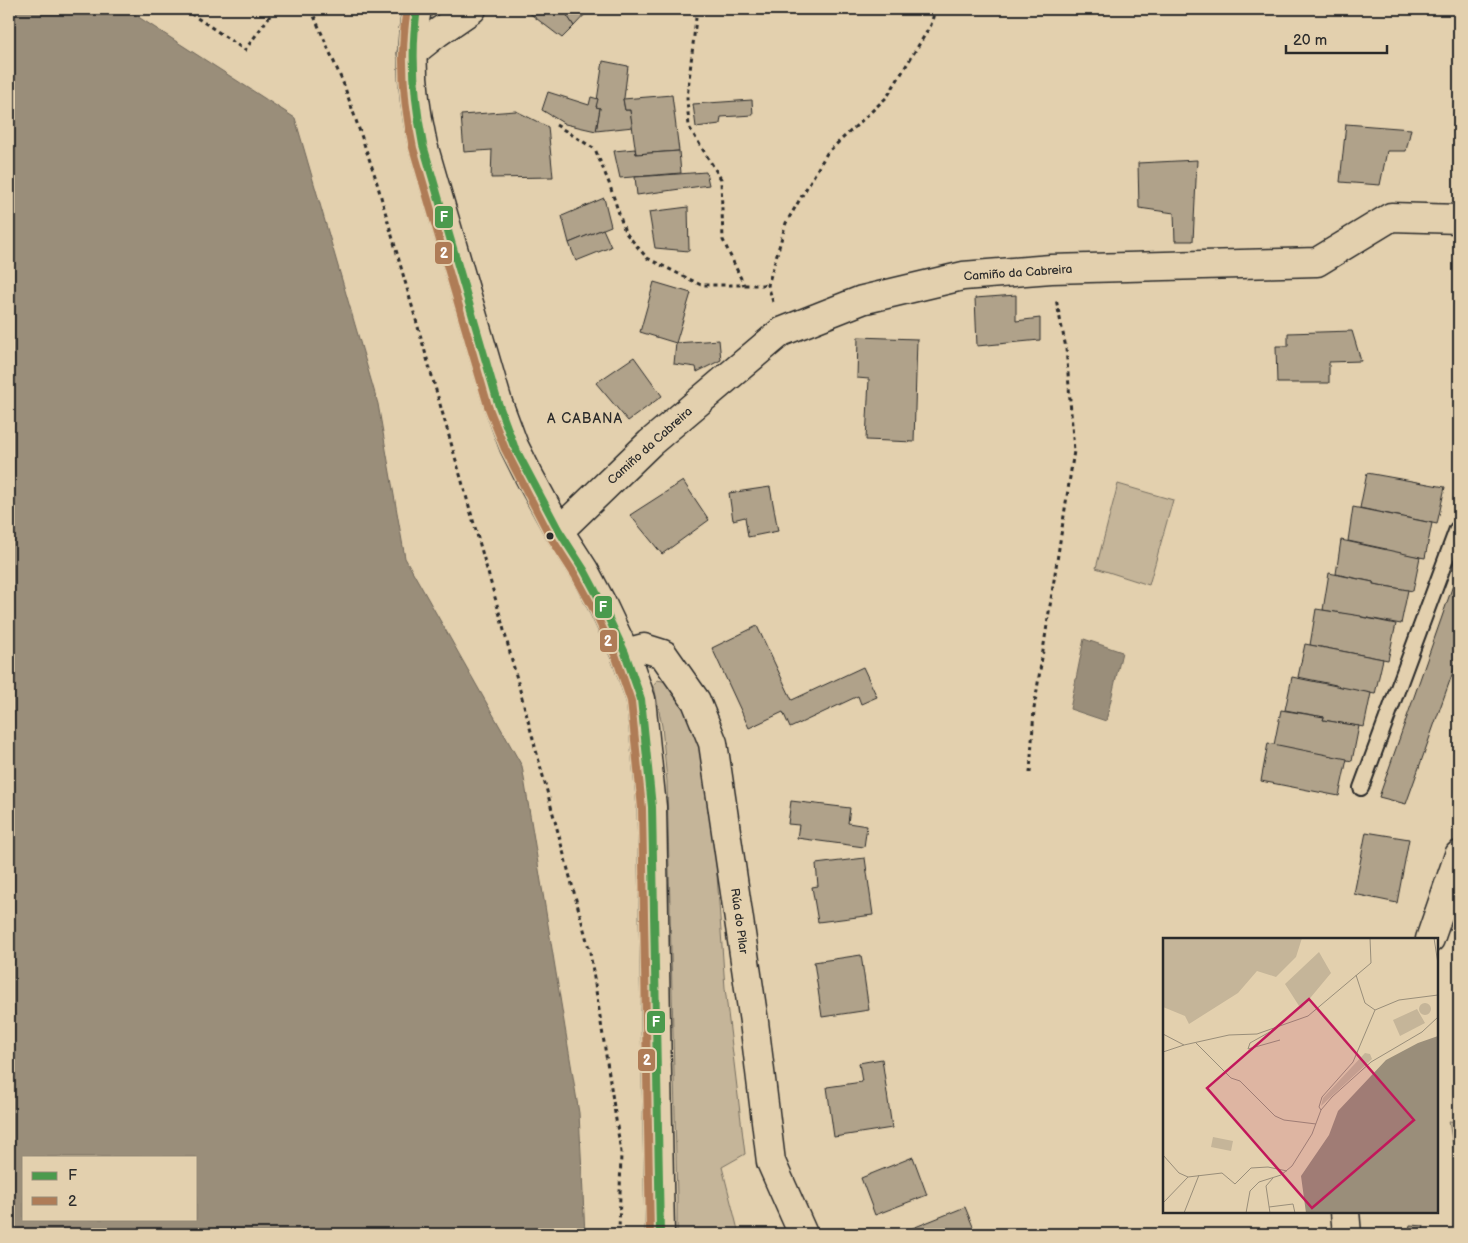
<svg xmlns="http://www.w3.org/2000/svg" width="1468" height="1243" viewBox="0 0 1468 1243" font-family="'Balsamiq Sans',sans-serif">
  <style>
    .green { fill: #c5b599; stroke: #787062 }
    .water { fill: #9a8e7a; stroke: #6e665a; fill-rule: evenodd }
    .building { fill: #b0a28a; stroke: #2b2b2b }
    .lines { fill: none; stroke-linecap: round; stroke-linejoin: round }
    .service-casing { stroke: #2b2b2b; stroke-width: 18 }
    .minor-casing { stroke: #2b2b2b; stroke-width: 31 }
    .secondary-casing { stroke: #2b2b2b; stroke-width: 31 }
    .path { stroke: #2b2b2b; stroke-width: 3; stroke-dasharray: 4 4; stroke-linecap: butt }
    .service { stroke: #e3d0ae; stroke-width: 14 }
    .minor { stroke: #e3d0ae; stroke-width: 28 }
    .secondary { stroke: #e3d0ae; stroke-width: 28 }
    .bus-1-casing { stroke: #e3d0ae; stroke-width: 11 }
    .bus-2-casing { stroke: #e3d0ae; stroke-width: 11 }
    .bus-1 { stroke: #4b9a4d; stroke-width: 8 }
    .bus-2 { stroke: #af7c57; stroke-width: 8 }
    .bus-dot { fill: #2b2b2b; stroke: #e3d0ae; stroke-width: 2 }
    .labels { text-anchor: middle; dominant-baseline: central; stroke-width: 5; stroke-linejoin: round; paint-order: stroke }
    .street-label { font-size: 12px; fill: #2b2b2b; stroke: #e3d0ae }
    .neighbourhood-label { font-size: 14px; letter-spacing: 1px; fill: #2b2b2b; stroke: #e3d0ae }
    .inset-road { fill: none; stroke: #998e7a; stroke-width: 1 }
    .view { fill: #c2185b; fill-opacity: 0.15; stroke: #c2185b; stroke-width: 2.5 }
    .inset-edge { fill: none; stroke: #2b2b2b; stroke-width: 2.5 }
    .line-badge { stroke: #e3d0ae; stroke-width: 2 }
    .badge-label { font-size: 14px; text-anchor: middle; font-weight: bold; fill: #fff }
  </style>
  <rect width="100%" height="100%" fill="#e3d0ae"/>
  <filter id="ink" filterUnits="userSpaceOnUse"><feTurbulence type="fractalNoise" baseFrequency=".02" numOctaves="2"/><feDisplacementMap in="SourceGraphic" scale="10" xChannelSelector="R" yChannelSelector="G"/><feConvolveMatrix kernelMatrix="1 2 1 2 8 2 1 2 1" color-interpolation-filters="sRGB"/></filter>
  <g filter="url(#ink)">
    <g class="green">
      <polygon points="1118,484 1173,500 1149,585 1096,568"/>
      <polygon points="657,680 668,682 689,714 701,743 716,861 725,988 745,1154 722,1167 739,1234 677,1234 677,1198 667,782 662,726 654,686"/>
      <polygon points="1449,1121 1459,1122 1459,1184"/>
    </g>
    <g class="water">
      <path d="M9 9H126L295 118 378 404 405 558 522 766 579 1113 585 1234H9ZM24 1157H196V1219H24Z"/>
      <polygon points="1084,639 1122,652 1106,721 1070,709"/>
    </g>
    <g class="building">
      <polygon points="524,9 563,9 574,26 562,38"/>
      <polygon points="563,9 590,9 574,26"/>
      <polygon points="603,61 628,66 624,98 623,99 625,110 630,110 633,127 596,131 600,108 596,107"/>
      <polygon points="548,92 589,105 591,97 598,99 596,107 600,108 596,131 565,124 542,110"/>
      <polygon points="672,95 679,151 636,154 630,110 625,110 623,99"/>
      <polygon points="752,100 753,115 721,117 720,124 696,127 693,104"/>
      <polygon points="516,111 548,127 553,177 491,178 492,150 464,152 461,115"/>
      <polygon points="1346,124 1411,129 1406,151 1387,151 1380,185 1340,182"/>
      <polygon points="635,149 636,154 679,151 681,173 620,178 614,151"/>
      <polygon points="1197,160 1193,241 1175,241 1174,213 1139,208 1138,163"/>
      <polygon points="706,172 709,185 637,195 635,177"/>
      <polygon points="604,198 611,226 569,243 562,216"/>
      <polygon points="688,207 689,251 655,248 649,212"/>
      <polygon points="603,229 611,247 576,261 569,243"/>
      <polygon points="654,282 691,293 676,343 640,332"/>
      <polygon points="1016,295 1016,321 1040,318 1040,340 977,346 975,298"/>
      <polygon points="1352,331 1361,361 1329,362 1329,383 1277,383 1276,346 1288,346 1288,333"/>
      <polygon points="858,337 917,339 914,442 866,440 869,379 857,378"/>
      <polygon points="719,340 721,360 697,372 696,367 674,364 676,343"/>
      <polygon points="634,357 662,396 628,421 596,383"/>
      <polygon points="1367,473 1445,487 1437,524 1360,508"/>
      <polygon points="683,481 709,520 662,554 630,515"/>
      <polygon points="770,487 778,531 748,537 745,517 733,520 729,493"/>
      <polygon points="1353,507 1432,523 1425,558 1385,551 1386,549 1348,541"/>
      <polygon points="1341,540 1420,557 1413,591 1373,584 1373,582 1336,574"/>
      <polygon points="1459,568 1459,655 1406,804 1379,797"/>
      <polygon points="1329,573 1373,582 1373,584 1408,590 1401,624 1323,610"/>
      <polygon points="1316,609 1361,616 1361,617 1396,624 1388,660 1310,645"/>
      <polygon points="757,626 792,700 863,667 877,697 861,704 858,696 790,728 783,712 749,728 712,648"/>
      <polygon points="1305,644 1383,659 1375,694 1336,687 1336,685 1298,677"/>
      <polygon points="1292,677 1371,693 1364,727 1323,720 1324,717 1285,710"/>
      <polygon points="1281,710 1324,717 1323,720 1359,726 1352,761 1274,745"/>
      <polygon points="1268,743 1347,759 1339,796 1261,781"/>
      <polygon points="791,801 850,808 848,823 867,826 864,847 797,838 799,825 788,824"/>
      <polygon points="1366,832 1409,839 1397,903 1354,894"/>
      <polygon points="865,858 873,915 818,922 812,887 818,886 816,864"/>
      <polygon points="861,955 869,1010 822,1017 814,962"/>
      <polygon points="882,1059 892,1128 834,1137 827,1087 862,1082 859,1063"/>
      <polygon points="913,1157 927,1195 875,1215 861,1178"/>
      <polygon points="965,1207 976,1234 898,1234"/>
      <polygon points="1410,1225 1424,1226 1422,1234 1408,1234"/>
    </g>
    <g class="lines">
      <defs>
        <polyline id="service" points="1361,788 1457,529 1459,528"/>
        <g id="minor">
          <polyline points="412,53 437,33 472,9"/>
          <polyline points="559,531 650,443 781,332 862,300 963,276 1051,269 1317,262 1391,217 1459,219"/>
          <polyline points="625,653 644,648 663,654 696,701 713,743 754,1022 771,1162 803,1234"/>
          <polyline points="1430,939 1459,855"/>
          <polyline points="1345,1212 1347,1234"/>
        </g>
        <path id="secondary" d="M417 9C408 54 413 100 423 145L498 403 514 446 529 476 559 531 584 570 601 602 625 653 641 699 652 807 660 1234"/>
      </defs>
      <use href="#service" class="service-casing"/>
      <use href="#minor" class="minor-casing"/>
      <use href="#secondary" class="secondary-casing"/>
      <g class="path">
        <polyline points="184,9 245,50 275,9"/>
        <polyline points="311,9 344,85 375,176 498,608 590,952 621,1152 619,1234"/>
        <polyline points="697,9 687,98 689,127 721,179 723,240 744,285"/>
        <polyline points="556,125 595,149 609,183 625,232 647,258 701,285 768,285"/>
        <polyline points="773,302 768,285 786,223 827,153 887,97 931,25 935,9"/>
        <polyline points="1030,773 1034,709 1074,451 1066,348 1056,299"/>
      </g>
      <use href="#service" class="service"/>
      <use href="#minor" class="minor"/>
      <use href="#secondary" class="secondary"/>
      <defs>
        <path id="bus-1" d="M417 9C410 55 414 99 423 145L498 403 514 446 559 531 584 570 601 602 625 653 641 699 652 807 660 1234"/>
        <path id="bus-2" d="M407 9C399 56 403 101 413 148L488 406 505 449 550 536 575 575 592 606 616 657 631 701 642 808 650 1234"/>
      </defs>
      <use href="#bus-1" class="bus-1-casing"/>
      <use href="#bus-2" class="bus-2-casing"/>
      <use href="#bus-1" class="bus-1"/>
      <use href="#bus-2" class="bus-2"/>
    </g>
  </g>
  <circle class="bus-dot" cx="550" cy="536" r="4.5"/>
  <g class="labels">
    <g class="street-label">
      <text transform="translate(1018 273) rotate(-4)">Camiño da Cabreira</text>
      <text transform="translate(650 446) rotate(-42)">Camiño da Cabreira</text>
      <text transform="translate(739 921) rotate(82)">Rúa do Pilar</text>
    </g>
    <g class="neighbourhood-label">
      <text x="585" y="418">A CABANA</text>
    </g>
  </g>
  <g transform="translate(1163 938)">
    <rect width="275" height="275" fill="#e3d0ae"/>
    <path d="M0 0H139L133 19 113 39 94 33 75 55 26 86 22 78 0 69ZM156 14 168 35 138 71 122 46ZM256 71a6 6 0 1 1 12 0a6 6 0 1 1-12 0ZM254 71 262 85 237 98 230 82ZM202 115 207 116 209 121 158 168 160 160ZM50 199 70 203 68 213 48 209Z" fill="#c5b599"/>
    <path d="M275 98V275H143L138 238 166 197 175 173 223 122 255 105Z" fill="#9a8e7a"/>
    <path class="inset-road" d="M271 0 275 26M193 37 202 65 212 72M112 91 87 105 85 111 117 102M0 96 21 107 66 97 94 96 145 78 208 25 207 0M33 105 68 140 77 143 112 178 121 182 153 186M0 114 21 107M158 172 156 169 159 159 190 124 212 72 236 62 275 57M0 217 16 235 25 239 59 235 72 246 88 230 105 229 124 233M0 265 25 239M106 269 130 266 132 275M21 275 36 237M83 275 87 253 96 244 118 237 129 228 149 196 158 172 169 159 208 124 259 94 275 79M107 275 103 248 110 240"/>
    <path class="view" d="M146 61 251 182 149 270 44 150Z"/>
    <rect width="275" height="275" class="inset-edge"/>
  </g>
  <g class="line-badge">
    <rect x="434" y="205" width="20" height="24" rx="5" fill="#4b9a4d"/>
    <rect x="434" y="241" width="19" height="24" rx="5" fill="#af7c57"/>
    <rect x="594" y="595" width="19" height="24" rx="5" fill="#4b9a4d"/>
    <rect x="599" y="629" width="19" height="24" rx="5" fill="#af7c57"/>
    <rect x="646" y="1010" width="20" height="24" rx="5" fill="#4b9a4d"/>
    <rect x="637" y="1048" width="19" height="24" rx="5" fill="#af7c57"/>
  </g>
  <g class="badge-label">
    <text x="444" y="222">F</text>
    <text x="444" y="258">2</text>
    <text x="603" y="612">F</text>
    <text x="608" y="646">2</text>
    <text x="656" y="1027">F</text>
    <text x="647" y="1065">2</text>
  </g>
  <rect width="1468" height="1243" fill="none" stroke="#e3d0ae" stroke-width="30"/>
  <rect x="15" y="15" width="1438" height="1213" fill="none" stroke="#2b2b2b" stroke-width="2" filter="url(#ink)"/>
  <rect x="22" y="1156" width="175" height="65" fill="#e3d0ae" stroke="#998e7a"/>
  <rect x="32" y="1172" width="25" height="8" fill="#4b9a4d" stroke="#998e7a"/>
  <text x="68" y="1180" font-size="15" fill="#2b2b2b">F</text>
  <rect x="32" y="1197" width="25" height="8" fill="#af7c57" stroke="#998e7a"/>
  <text x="68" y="1206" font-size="15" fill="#2b2b2b">2</text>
  <path d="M1286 45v8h101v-8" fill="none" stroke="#2b2b2b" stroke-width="2.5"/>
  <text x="1293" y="45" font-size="15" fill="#2b2b2b" stroke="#e3d0ae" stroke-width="4" paint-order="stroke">20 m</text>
</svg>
